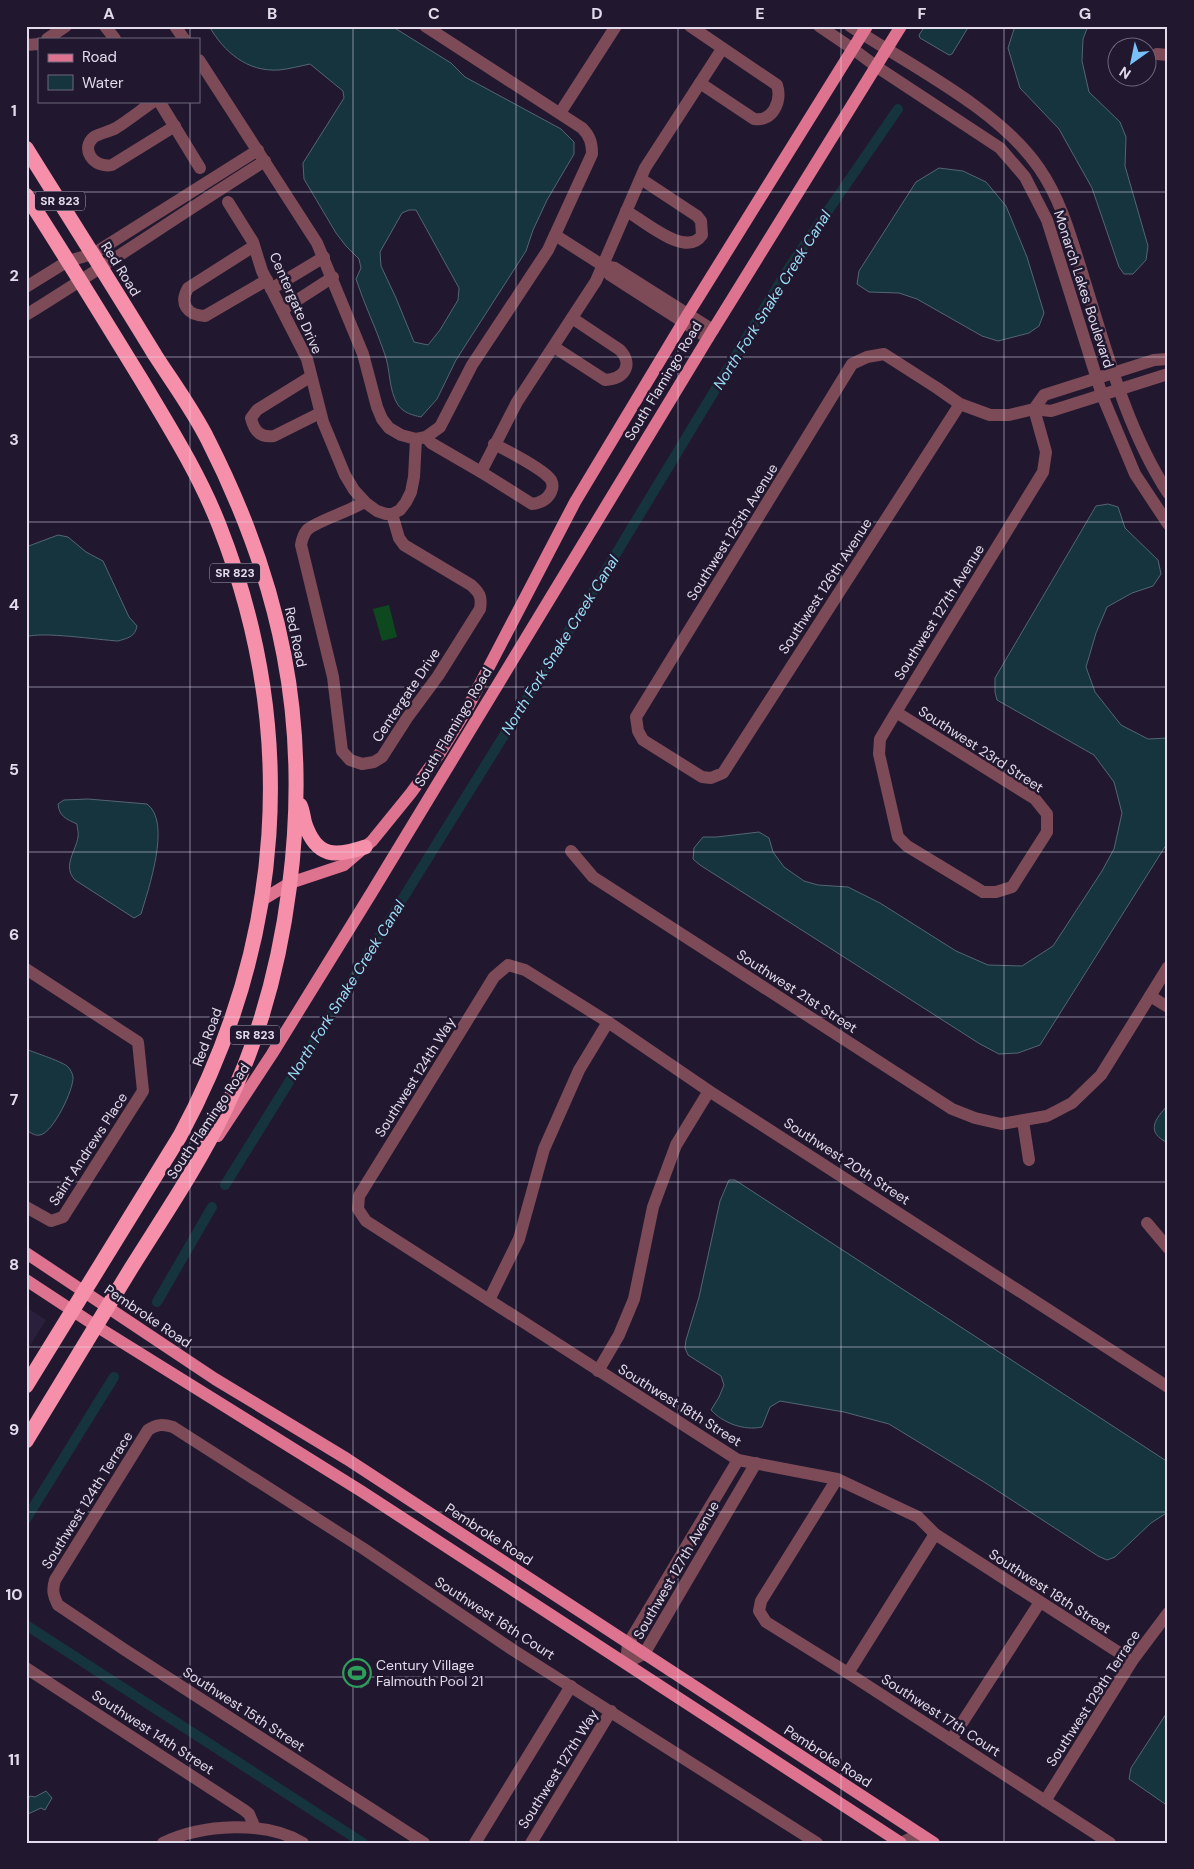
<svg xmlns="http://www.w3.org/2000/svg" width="1194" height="1869" viewBox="0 0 1194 1869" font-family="'DM Sans',sans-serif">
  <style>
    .built { fill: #2a1f3c }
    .green { fill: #0d481e }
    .water { fill: #16343e; stroke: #536672; fill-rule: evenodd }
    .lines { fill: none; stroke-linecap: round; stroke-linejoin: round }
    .canal { stroke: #16343e; stroke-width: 10 }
    .minor { stroke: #7d4a57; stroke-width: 12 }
    .major { stroke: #de7390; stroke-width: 12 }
    .highway { stroke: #f68fa9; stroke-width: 15 }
    .grid { fill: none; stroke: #e1dbeb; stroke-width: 1; stroke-opacity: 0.55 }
    .labels { text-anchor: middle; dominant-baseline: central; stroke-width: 5; stroke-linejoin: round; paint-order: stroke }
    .shield { fill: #21182f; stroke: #a7a0b3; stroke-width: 1 }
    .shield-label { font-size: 12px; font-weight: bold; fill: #e1dbeb }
    .street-label { font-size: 14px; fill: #e1dbeb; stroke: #21182f }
    .poi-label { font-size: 14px; fill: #e1dbeb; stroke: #21182f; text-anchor: start }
    .water-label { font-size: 15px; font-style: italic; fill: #98dff7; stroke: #21182f }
    .neatline { fill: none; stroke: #e1dbeb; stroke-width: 2 }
    .grid-label { font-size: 16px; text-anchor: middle; font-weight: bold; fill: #e1dbeb }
  </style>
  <rect width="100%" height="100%" fill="#21182f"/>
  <polygon class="built" points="26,1307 46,1320 26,1352"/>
  <polygon class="green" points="389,605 397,637 382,641 373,609"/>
  <g class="water">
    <path d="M209 26 393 27 451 63 465 77 561 129 574 142V154L547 200 533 230 526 251 456 360 437 399 421 417C412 415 404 413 398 405 388 389 391 370 384 352 376 328 364 304 356 279L361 268 359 259 346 246 336 233 304 179 303 163 344 98 343 91 310 64C300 66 289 69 279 70 247 72 224 52 209 26ZM409 210H416L459 288 458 300 440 330 428 345 414 342 396 298 381 266 380 252 402 213Z"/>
    <polygon points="925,26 969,26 952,54 949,55 920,38 919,35"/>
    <polygon points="1015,26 1088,26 1083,39 1082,61 1089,92 1120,122 1126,137 1125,166 1148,246 1146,260 1133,274 1124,274 1119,267 1092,188 1059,129 1020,88 1008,48"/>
    <polygon points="939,168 963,171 986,182 1006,206 1027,257 1044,313 1039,326 1029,333 998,341 982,336 917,299 899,293 869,292 857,284 859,271 916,182"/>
    <polygon points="1108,504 1118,507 1125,528 1158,560 1161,574 1153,586 1132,593 1107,607 1096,633 1086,667 1095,692 1121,725 1148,739 1168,738 1168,842 1040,1045 1018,1053 999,1054 980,1044 700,865 693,859 694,848 703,837 717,837 759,832 769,838 773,852 784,867 804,881 818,885 848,887 880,903 956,951 988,965 1022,966 1053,946 1102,871 1114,849 1122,813 1114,782 1094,755 997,700 995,692 995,678 1096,506"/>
    <path d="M58 535 68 537 86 552 103 561 129 617 137 626C135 637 128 638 118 641 99 640 41 631 26 637V547Z"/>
    <path d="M88 799 147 804C172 822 148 890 141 914L134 918 75 880C62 866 76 851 78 837 79 833 77 828 77 824 66 819 59 816 58 804L64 800Z"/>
    <path d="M26 1049C35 1053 64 1062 68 1067 70 1069 73 1074 73 1077 74 1089 53 1133 40 1135 35 1136 31 1133 26 1130Z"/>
    <path d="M1168 1105V1143C1145 1132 1155 1119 1168 1105Z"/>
    <path d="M729 1180H735L1168 1462V1512L1151 1523 1115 1557 1107 1560 1098 1556 984 1482 889 1424 844 1412 780 1401 770 1407 762 1427C744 1431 723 1423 711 1410L719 1397 724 1385 721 1376 688 1355 685 1348 686 1340 699 1297 720 1201Z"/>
    <polygon points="353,1658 365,1666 363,1670 369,1683 361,1688 350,1679 351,1675 347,1663"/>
    <polygon points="1168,1711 1168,1806 1129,1779 1131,1768"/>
    <path d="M46 1791 52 1798 45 1810 41 1808 28 1814C24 1809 27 1801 30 1796L35 1797Z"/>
  </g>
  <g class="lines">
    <g class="canal">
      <polyline points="225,1185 588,600 790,266 898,109"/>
      <polyline points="157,1302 212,1207"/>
      <polyline points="26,1519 114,1377"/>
      <polyline points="26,1625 363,1843"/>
    </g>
    <g class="minor">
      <polyline points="105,26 115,39"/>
      <polyline points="175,26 184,39"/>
      <path d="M690 26 777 85C782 101 773 122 754 119L700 83"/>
      <polyline points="819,26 853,49 877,67 1000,148 1025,177 1047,220 1102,395 1135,474 1168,524"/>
      <path d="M850 26C909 65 999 109 1039 168 1062 201 1072 241 1084 279 1107 352 1126 428 1168 493"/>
      <polyline points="47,39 66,26"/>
      <polyline points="26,45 39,44"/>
      <polyline points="1157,54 1168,55"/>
      <path d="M199 60 317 243 363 354 377 407 382 419 389 428 401 435 416 439 426 437 440 427 472 365 548 250 592 154C592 143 590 136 582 128L425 26"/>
      <path d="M154 101C141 110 129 120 116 128 109 132 100 133 94 137 80 148 93 169 112 165L175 126"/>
      <polyline points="159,101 200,168"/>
      <polyline points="560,113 616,26"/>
      <polyline points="228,202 253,242 262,271 307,359 323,422 345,475 354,490 366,503 377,511 386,514 392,514 400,510 406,502 411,492 414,477 416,439"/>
      <path d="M626 211C644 220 686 259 702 235L701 221 697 216 641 179"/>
      <polyline points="555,235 602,265 610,275 708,338"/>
      <path d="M254 246 188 288C179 304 187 315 205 316L267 280"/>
      <polyline points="604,266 615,268 713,330"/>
      <polyline points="26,287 68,261 93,254 258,150"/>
      <polyline points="271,289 324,257"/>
      <polyline points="282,310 333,277"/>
      <path d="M26 315C107 265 185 211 265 161"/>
      <path d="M554 347 605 380C624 379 634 365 620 350L572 318"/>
      <path d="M310 377 257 410 251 418C254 431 260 438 274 436L320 413"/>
      <polyline points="960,404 723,773 711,778 702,777 643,740 638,731 636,717 852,364 867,357 884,354 937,388 960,404 990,415 1009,415 1034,409 1051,411 1168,374"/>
      <polyline points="1034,409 1044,395 1154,360 1168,359"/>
      <polyline points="426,437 431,443 481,472 517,402 596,281 645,168 722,49"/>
      <path d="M481 472 532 504C541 503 547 500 551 492 553 488 553 484 551 480 545 470 506 450 494 444"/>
      <path d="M364 502C351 511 316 521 307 530 303 535 302 539 301 545L333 677 342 751 350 760 362 764 374 762 382 757 407 718 438 676 480 609C482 597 480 593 471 585L404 545 399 538 392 514"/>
      <polyline points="896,712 1035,799 1047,814 1047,832 1012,887 996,892 983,892 907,846 898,837 879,754 880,739 896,712 1043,472 1046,452 1034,409"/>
      <polyline points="571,851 593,877 952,1109 975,1118 1001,1124 1047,1116 1072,1103 1101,1075 1168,967"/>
      <polyline points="26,969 138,1042 143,1091 63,1217 51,1221 26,1207"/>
      <polyline points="1150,996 1168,1007"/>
      <polyline points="1023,1121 1029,1160"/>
      <polyline points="1147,1223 1168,1248"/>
      <polyline points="489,1300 519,1239 544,1149 579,1070 608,1022"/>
      <polyline points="598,1371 619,1335 634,1299 653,1207 676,1145 709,1091"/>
      <polyline points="837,1479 761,1601 759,1611 766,1622 848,1673 1110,1843"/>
      <polyline points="1132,1661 935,1534 918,1517 837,1479 738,1460 366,1221 358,1209 359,1196 494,977 508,965 525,970 608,1022 709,1091 1168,1387"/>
      <polyline points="626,1663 644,1654 756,1463"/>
      <polyline points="626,1663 628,1644 738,1460"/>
      <polyline points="26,1668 244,1810 249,1814 255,1828"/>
      <polyline points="848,1673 935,1534"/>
      <polyline points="951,1740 1040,1602"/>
      <polyline points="1045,1801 1132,1661 1168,1613"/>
      <path d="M163 1843C202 1824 266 1820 303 1843"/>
      <path d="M424 1843 125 1650 58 1605C53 1595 52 1590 55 1580L148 1430C157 1424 163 1424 173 1427L364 1549 513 1650 817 1843"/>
      <polyline points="475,1843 571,1686"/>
      <polyline points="531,1843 611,1711"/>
      <polyline points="901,1843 920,1834"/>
    </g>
    <g class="major">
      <polyline points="262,900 290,883 344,865 372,841 411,793 440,753 467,709 575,502 688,314 867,26"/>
      <polyline points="218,1136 272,1054 372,892 708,338 901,26"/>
      <polyline points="26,1253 215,1379 347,1459 934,1843"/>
      <polyline points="26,1280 96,1326 361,1491 901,1843"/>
    </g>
    <g class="highway">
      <path d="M26 148C69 217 113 286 155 355 173 383 193 410 208 440 242 507 270 582 284 655 312 800 290 977 225 1110 198 1166 163 1217 130 1270 95 1327 61 1384 26 1441"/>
      <path d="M26 195C66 257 104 319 142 381 170 428 199 474 219 525 300 730 284 943 180 1136L26 1386"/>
      <path d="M300 805C303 811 303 818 305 824 317 858 335 857 365 847"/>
    </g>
  </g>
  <path class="grid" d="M190 26V39M353 26V1843M516 26V1843M678 26V1843M841 26V1843M1004 26V1843M190 101V1843M26 192H1168M26 357H1168M26 522H1168M26 687H1168M26 852H1168M26 1017H1168M26 1182H1168M26 1347H1168M26 1512H1168M26 1677H1168"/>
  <defs>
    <symbol id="stadium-ring" viewBox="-11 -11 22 22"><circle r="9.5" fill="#21182f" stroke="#2e9e5b" stroke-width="1.5"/><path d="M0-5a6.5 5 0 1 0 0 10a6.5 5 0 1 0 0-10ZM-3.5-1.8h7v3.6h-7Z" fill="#2e9e5b"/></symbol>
  </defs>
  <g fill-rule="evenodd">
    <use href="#stadium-ring" x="341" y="1657" width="32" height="32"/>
  </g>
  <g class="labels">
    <g class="shield">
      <rect x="35" y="191.5" width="50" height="19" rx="4"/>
      <rect x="210" y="563.5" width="50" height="19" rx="4"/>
      <rect x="230" y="1025.5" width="50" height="19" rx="4"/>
    </g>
    <g class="shield-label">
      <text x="60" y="201">SR 823</text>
      <text x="235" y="573">SR 823</text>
      <text x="255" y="1035">SR 823</text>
    </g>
    <g class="street-label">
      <text transform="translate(121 269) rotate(58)">Red Road</text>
      <text transform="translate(1084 289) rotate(72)">Monarch Lakes Boulevard</text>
      <text transform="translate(296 303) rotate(66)">Centergate Drive</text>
      <text transform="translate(663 381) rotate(-59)">South Flamingo Road</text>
      <text transform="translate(732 532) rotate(-58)">Southwest 125th Avenue</text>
      <text transform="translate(825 586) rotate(-57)">Southwest 126th Avenue</text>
      <text transform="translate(939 612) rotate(-58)">Southwest 127th Avenue</text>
      <text transform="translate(296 637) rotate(78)">Red Road</text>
      <text transform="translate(406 695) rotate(-56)">Centergate Drive</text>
      <text transform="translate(453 727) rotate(-59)">South Flamingo Road</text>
      <text transform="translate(981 749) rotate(33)">Southwest 23rd Street</text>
      <text transform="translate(797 991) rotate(33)">Southwest 21st Street</text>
      <text transform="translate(207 1037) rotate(-70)">Red Road</text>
      <text transform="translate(415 1077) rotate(-58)">Southwest 124th Way</text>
      <text transform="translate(208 1121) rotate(-56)">South Flamingo Road</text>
      <text transform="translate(88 1149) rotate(-57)">Saint Andrews Place</text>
      <text transform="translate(847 1161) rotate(33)">Southwest 20th Street</text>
      <text transform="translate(148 1316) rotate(34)">Pembroke Road</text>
      <text transform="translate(680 1405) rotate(32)">Southwest 18th Street</text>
      <text transform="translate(87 1500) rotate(-58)">Southwest 124th Terrace</text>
      <text transform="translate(489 1534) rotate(33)">Pembroke Road</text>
      <text transform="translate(676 1570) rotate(-60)">Southwest 127th Avenue</text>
      <text transform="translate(1050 1591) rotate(33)">Southwest 18th Street</text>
      <text transform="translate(495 1618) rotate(33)">Southwest 16th Court</text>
      <text transform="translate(1093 1698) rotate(-57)">Southwest 129th Terrace</text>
      <text transform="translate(244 1709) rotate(33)">Southwest 15th Street</text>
      <text transform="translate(941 1715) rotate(33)">Southwest 17th Court</text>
      <text transform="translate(153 1732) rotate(33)">Southwest 14th Street</text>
      <text transform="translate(828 1756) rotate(33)">Pembroke Road</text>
      <text transform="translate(558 1769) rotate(-58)">Southwest 127th Way</text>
    </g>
    <g class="poi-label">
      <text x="376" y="1665">Century Village<tspan x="376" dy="16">Falmouth Pool 21</tspan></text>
    </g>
    <g class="water-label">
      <text transform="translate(772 300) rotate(-58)">North Fork Snake Creek Canal</text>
      <text transform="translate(560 645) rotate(-58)">North Fork Snake Creek Canal</text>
      <text transform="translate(346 990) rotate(-58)">North Fork Snake Creek Canal</text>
    </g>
  </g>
  <rect width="1194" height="1869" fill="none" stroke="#21182f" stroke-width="55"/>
  <rect x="38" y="38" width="162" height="65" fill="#21182f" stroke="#6e667a"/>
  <rect x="48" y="54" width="25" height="8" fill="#de7390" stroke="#6e667a"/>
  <text x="82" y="62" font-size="15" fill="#e1dbeb">Road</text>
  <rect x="48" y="75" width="25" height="15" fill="#16343e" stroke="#6e667a"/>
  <text x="82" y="88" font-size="15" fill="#e1dbeb">Water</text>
  <g transform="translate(1132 62) rotate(213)"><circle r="24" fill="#21182f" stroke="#6e667a"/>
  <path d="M0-4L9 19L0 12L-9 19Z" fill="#79bff8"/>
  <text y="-8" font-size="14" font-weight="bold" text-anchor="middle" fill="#e1dbeb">N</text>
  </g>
  <rect x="28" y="28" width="1138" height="1814" class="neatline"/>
  <g class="grid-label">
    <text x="109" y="19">A</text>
    <text x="272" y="19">B</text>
    <text x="434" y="19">C</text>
    <text x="597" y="19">D</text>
    <text x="760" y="19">E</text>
    <text x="922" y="19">F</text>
    <text x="1085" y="19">G</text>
    <text x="14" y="116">1</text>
    <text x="14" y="281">2</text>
    <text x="14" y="445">3</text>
    <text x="14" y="610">4</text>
    <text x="14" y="775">5</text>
    <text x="14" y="940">6</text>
    <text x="14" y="1105">7</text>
    <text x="14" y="1270">8</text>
    <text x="14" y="1435">9</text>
    <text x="14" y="1600">10</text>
    <text x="14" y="1765">11</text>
  </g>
</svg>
